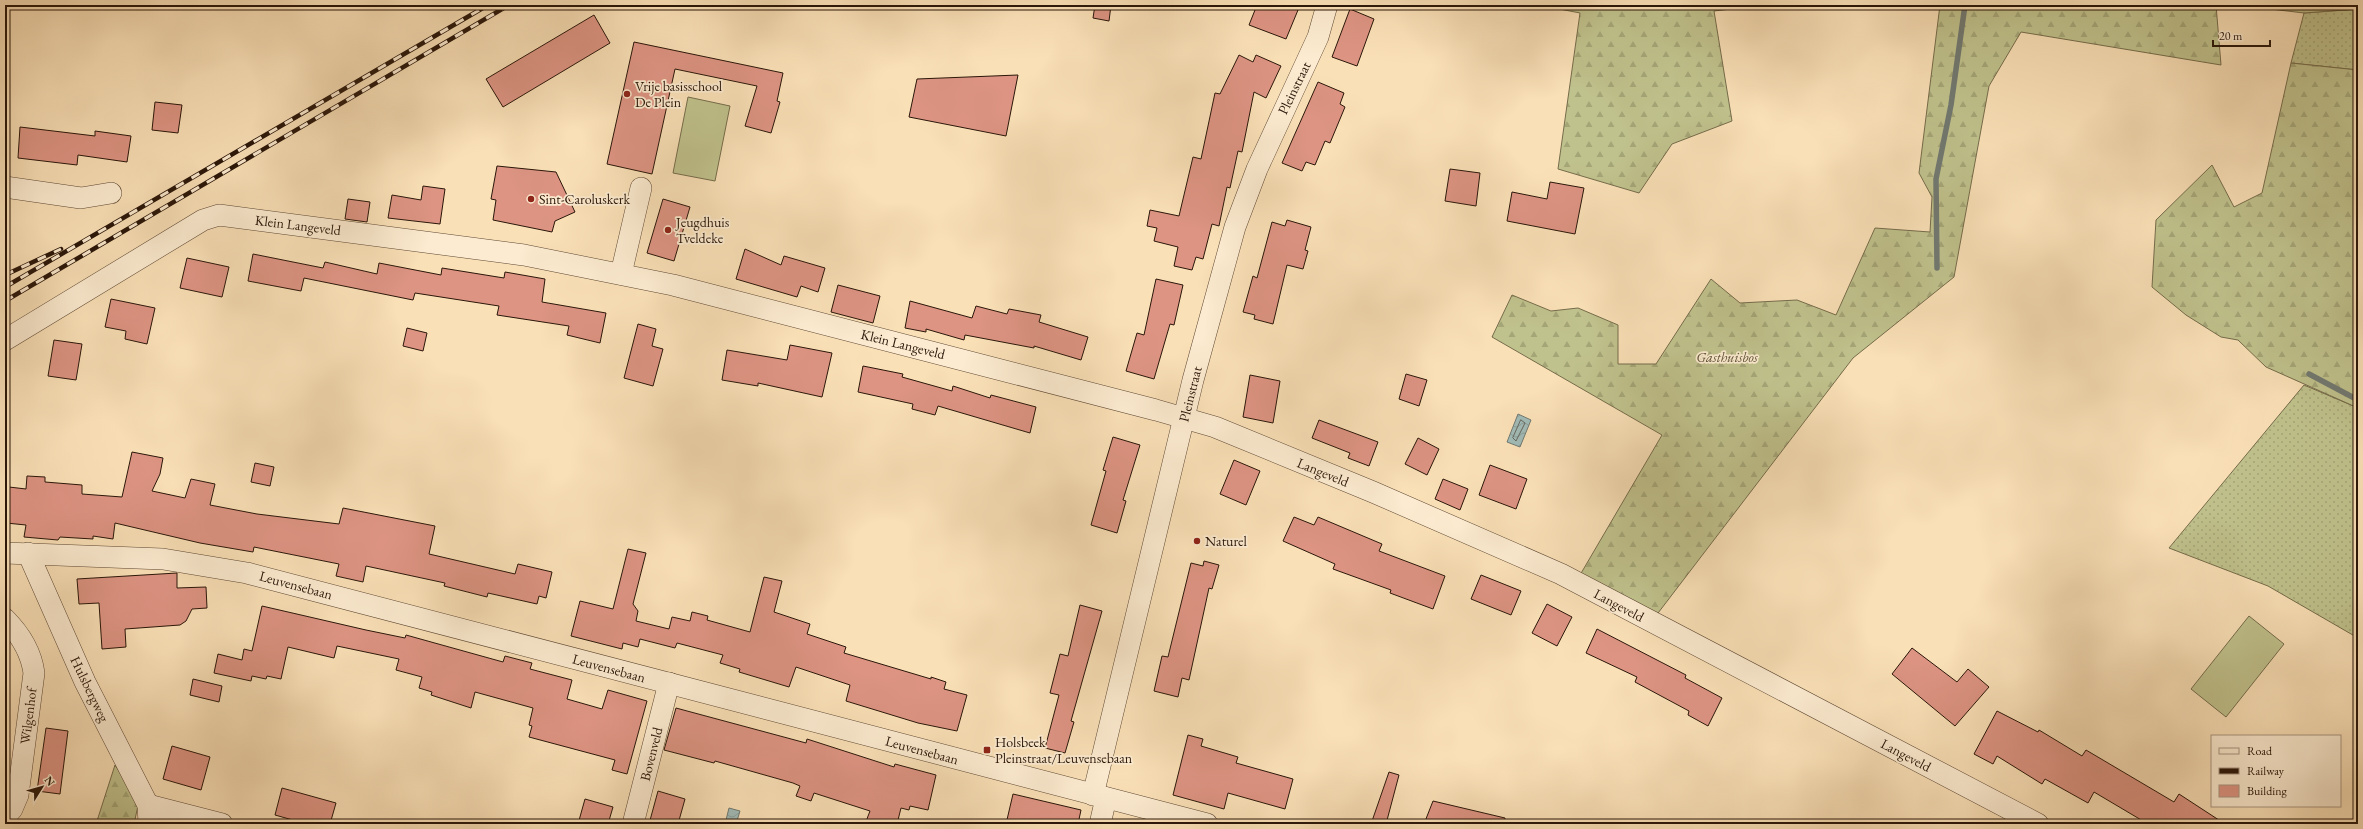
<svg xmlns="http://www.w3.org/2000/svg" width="2363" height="829" viewBox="0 0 2363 829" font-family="'EB Garamond',serif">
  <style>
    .grass { fill: url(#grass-dots); stroke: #756c4b }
    .forest { fill: url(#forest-firs); stroke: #756c4b }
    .garden { fill: #c0c28d; stroke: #756c4b }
    .water { fill: url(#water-waves); stroke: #717971 }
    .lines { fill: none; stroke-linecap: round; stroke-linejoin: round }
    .shore { stroke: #666860; stroke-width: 1 }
    .stream { stroke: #717971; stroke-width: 5.5 }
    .building { fill: #dd9483; stroke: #2a1609 }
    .minor-casing { stroke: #5e4834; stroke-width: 22 }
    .minor { stroke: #fcebd0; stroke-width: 21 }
    .rail-casing { stroke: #2a1609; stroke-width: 4.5 }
    .rail { stroke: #fcebd0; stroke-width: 3; stroke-dasharray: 9; stroke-linecap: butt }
    .poi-dot { fill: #8f2418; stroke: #fcebd0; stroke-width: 1.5 }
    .labels { text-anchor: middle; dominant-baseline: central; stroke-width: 3.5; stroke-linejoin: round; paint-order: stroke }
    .poi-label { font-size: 14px; fill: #2a1609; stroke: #fcebd0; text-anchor: start }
    .street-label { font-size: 14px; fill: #2a1609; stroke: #fcebd0 }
    .park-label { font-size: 14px; font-style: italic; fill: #5e5237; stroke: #fcebd0 }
  </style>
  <defs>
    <pattern id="grass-dots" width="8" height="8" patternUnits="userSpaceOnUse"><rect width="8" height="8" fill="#c0c28d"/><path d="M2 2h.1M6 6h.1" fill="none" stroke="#a5a678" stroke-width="1.8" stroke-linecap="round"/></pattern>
    <pattern id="forest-firs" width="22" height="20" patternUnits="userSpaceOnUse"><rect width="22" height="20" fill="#c0c28d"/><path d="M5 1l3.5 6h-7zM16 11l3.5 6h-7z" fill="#a5a678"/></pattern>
    <pattern id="water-waves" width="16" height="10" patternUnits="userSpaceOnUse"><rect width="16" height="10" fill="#a1bbb7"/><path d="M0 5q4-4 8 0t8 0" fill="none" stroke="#8ba09c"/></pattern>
  </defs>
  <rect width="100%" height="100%" fill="#fae0b7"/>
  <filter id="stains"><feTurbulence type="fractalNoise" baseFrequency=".005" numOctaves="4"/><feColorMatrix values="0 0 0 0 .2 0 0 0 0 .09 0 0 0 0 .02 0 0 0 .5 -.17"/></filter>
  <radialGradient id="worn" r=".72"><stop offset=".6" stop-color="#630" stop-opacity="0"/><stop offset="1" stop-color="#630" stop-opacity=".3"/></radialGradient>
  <g class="grass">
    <polygon points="2358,9 2358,70 2291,63 2304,13"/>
    <polygon points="2304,385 2358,408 2358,638 2268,586 2169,548"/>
  </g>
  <g class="forest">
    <polygon points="1539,5 1766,5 1714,11 1732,121 1672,144 1639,193 1558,169 1580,13"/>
    <polygon points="1940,5 2216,5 2221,65 2021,32 1989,86 1954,277 1853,358 1655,617 1580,575 1662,435 1492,337 1512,295 1551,311 1578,308 1618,325 1618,364 1656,364 1711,279 1740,303 1797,300 1836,315 1875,228 1930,232 1932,197 1919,173"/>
    <polygon points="2237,5 2358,5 2358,9 2304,13"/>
    <polygon points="2291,63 2358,70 2358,408 2266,367 2238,340 2221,337 2186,315 2152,287 2156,220 2212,165 2234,207 2262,193"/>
    <polygon points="115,765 139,801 134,824 96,824"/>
  </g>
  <g class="garden">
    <polygon points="688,97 730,106 715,181 673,173"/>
    <polygon points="2249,616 2284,644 2226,717 2191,689"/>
  </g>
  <g class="water">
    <polygon points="1518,414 1531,420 1520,447 1507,442"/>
    <polygon points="729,808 740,811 736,824 725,824"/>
  </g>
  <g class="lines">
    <polygon class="shore" points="1521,420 1525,423 1516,441 1513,438"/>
    <g class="stream">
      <polyline points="1937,268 1936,179 1951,105 1965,5"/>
      <polyline points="2309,374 2358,400"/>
    </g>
  </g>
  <g class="building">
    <polygon points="1095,5 1111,5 1109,21 1093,18"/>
    <polygon points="1257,5 1285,5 1298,10 1286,39 1249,25"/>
    <polygon points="1350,9 1374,19 1357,66 1332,57"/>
    <polygon points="594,15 610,43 503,107 486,79"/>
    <polygon points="634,42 783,73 777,101 780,102 771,133 745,126 757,86 675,69 652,174 607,164"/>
    <polygon points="1239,55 1253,62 1256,55 1281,66 1266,98 1254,92 1242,152 1238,151 1230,188 1227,187 1219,226 1212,224 1203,259 1196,257 1192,270 1174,266 1178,247 1154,241 1157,228 1147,226 1150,210 1179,216 1193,157 1201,159 1215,93 1220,94"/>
    <polygon points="1018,75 1006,136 909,117 917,79"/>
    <polygon points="1318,82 1344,93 1340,104 1345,107 1330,143 1325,141 1315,165 1306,162 1302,171 1282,163"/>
    <polygon points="155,102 182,105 178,133 152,130"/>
    <polygon points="20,127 95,136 95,131 131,136 127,162 78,155 77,165 18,158"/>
    <polygon points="497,166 556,172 575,212 555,221 552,232 493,220 496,200 491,199"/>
    <polygon points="1450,169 1480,173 1476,206 1445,201"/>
    <polygon points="1550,182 1584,188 1575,234 1507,221 1512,192 1547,199"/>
    <polygon points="423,186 445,189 440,224 388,218 392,195 421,200"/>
    <polygon points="348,199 370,202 367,222 345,219"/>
    <polygon points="663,199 690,207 674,261 647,253"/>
    <polygon points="1287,220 1311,227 1305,250 1308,251 1303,269 1287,265 1273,324 1254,319 1255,315 1243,312 1253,276 1257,278 1272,222 1285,226"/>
    <polygon points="745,249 781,265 784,256 825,268 818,292 801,286 797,297 736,279"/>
    <polygon points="253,254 323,268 325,262 377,274 379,263 441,275 442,268 504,278 505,272 545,279 542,302 606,313 600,343 567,335 569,326 497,315 499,306 415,293 413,300 304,278 301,291 248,281"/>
    <polygon points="187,258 229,267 222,297 180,288"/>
    <polygon points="1156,279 1183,285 1174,325 1170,324 1154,379 1126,371 1137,333 1144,335"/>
    <polygon points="838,285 880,296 873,323 831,312"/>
    <polygon points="111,299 155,308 147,344 125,339 126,331 105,327"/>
    <polygon points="910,301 972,318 976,306 1007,314 1009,309 1041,315 1039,322 1088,337 1081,360 1034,346 1034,348 965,335 964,340 926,329 926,332 905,328"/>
    <polygon points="638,324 656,329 652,346 663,349 653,386 624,378"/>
    <polygon points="407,328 427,333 423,351 403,346"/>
    <polygon points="54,340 82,344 76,380 48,376"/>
    <polygon points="790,345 832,353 822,397 758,383 758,386 722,380 727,350 787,360"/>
    <polygon points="863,366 903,374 902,377 952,391 953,386 990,398 991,395 1036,407 1030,433 938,406 935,415 912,409 913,404 858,392"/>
    <polygon points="1406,374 1427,380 1419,406 1399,399"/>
    <polygon points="1250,375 1280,381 1273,423 1243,417"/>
    <polygon points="1319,420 1378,442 1369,466 1348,458 1350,453 1312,438"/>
    <polygon points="1113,437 1140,445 1123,500 1126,501 1117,533 1091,525 1106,471 1103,470"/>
    <polygon points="1418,438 1439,449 1427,475 1405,464"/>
    <polygon points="132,452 163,458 160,474 152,491 185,498 191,479 215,484 210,505 257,514 339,524 343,508 435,526 429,554 515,574 518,564 552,572 546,598 539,596 537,604 488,593 487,597 444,586 445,583 366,566 363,582 336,576 339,564 254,547 253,552 200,543 115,523 113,539 93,536 93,539 60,537 58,540 24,537 26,525 6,523 9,487 26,489 27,476 45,477 45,482 82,485 82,494 122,497"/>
    <polygon points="1234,460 1260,471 1246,505 1220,494"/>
    <polygon points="255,463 274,467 270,486 251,482"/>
    <polygon points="1490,465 1527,479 1516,509 1479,495"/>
    <polygon points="1443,479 1468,489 1460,510 1435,499"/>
    <polygon points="1294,517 1314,525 1318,517 1382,544 1379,551 1445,576 1433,609 1390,593 1391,590 1333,569 1335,564 1283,541"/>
    <polygon points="628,549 646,553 633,604 638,611 636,621 669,629 672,617 690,621 692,612 708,616 707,620 750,632 764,577 782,581 774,612 810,624 807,634 846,647 844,653 931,679 931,677 946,682 944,689 967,695 957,731 918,723 846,701 850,685 796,667 789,687 739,672 740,669 720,663 723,655 677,643 675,648 640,639 638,647 623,643 622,649 571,636 580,601 613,609"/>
    <polygon points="1204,561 1219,565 1212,589 1209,588 1189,680 1182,678 1178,697 1154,691 1162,656 1168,657 1191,563 1203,566"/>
    <polygon points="177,573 177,588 206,587 207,608 192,609 186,621 180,625 125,629 126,647 102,649 99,603 79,604 77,579"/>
    <polygon points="1481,575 1521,591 1511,615 1471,599"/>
    <polygon points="1547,604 1572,617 1557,646 1532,633"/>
    <polygon points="1080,605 1102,611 1071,721 1074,722 1065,753 1045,748 1059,695 1050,693 1060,654 1068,656"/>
    <polygon points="262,606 366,630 405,638 406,635 503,662 505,656 532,663 530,669 572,680 567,699 602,709 608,690 647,701 627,774 612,770 615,760 529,737 532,726 529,725 533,708 475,692 471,708 431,695 432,692 419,688 422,677 396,670 399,659 337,646 334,658 288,647 281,679 267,676 266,679 252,676 251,681 214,673 218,654 242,660 244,649 252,651"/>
    <polygon points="1597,629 1686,675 1685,678 1722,698 1708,726 1688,715 1689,711 1635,682 1637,677 1586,653"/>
    <polygon points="1912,648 1957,682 1968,669 1989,687 1955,726 1892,674"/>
    <polygon points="193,679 222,686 219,702 190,695"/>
    <polygon points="676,708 806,743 807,739 894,767 895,764 936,775 928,810 910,806 909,810 901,808 897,824 865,824 870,811 814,793 811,801 796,796 800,786 793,783 715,761 714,763 664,750"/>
    <polygon points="1997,711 2038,732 2039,730 2082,756 2086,750 2174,802 2179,794 2225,824 2148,824 2094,792 2088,803 2045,779 2042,784 1997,756 1993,764 1974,754"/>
    <polygon points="46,728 68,731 60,794 37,791"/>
    <polygon points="1188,735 1203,739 1201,746 1238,757 1236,763 1293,779 1285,809 1228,793 1224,809 1173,795"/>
    <polygon points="172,746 210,757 201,790 163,779"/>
    <polygon points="1389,772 1399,775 1386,824 1371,824"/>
    <polygon points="282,788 336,803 330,824 307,824 275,815"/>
    <polygon points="658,791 685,799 678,824 649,824"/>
    <polygon points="1013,794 1081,810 1078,824 1006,824"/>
    <polygon points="585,799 613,807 608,824 578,824"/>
    <polygon points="1433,801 1505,818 1505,824 1424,824"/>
  </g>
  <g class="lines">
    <defs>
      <g id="minor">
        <polyline points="5,187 81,198 111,193"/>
        <polyline points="621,274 641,188"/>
        <polyline points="5,340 203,220 219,215 524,255 673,285 1156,410 1215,427 1373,492 1561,574 2038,824"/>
        <polyline points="5,553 163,559 247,573 1207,824"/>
        <polyline points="28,553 85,682 148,805 149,824"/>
        <path d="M5 619C20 634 31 651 34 673L18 795 12 809 5 817"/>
        <polyline points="1093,795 1193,380 1235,227 1257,169 1318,37 1327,5"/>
        <polyline points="148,805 222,824"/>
        <polyline points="633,824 669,683"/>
        <polyline points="1100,824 1106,798"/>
      </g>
    </defs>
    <use href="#minor" class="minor-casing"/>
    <use href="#minor" class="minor"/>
    <defs>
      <g id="rail">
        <polyline points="5,275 61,249"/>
        <polyline points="5,287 488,5"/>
        <polyline points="5,301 509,5"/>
      </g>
    </defs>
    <use href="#rail" class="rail-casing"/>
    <use href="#rail" class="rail"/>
  </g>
  <g class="poi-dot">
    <circle cx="627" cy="94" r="4"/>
    <circle cx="531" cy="199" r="4"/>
    <circle cx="668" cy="230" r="4"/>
    <circle cx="1197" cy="541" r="4"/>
    <rect x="983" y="746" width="8" height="8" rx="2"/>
  </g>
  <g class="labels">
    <g class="poi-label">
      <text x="635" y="86">Vrije basisschool<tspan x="635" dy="16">De Plein</tspan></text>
      <text x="539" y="199">Sint-Caroluskerk</text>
      <text x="676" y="222">Jeugdhuis<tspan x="676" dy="16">Tveldeke</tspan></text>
      <text x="1205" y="541">Naturel</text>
      <text x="995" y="742">Holsbeek<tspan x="995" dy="16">Pleinstraat/Leuvensebaan</tspan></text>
    </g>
    <g class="street-label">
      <text transform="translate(1294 88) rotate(-64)">Pleinstraat</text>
      <text transform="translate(298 225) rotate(7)">Klein Langeveld</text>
      <text transform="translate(903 344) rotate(14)">Klein Langeveld</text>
      <text transform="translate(1190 394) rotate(-76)">Pleinstraat</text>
      <text transform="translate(1323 472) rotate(22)">Langeveld</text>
      <text transform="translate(296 585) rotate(15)">Leuvensebaan</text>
      <text transform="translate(1619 605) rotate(28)">Langeveld</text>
      <text transform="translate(609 668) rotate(15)">Leuvensebaan</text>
      <text transform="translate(90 689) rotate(64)">Hulsbergweg</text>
      <text transform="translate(28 716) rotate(-83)">Wilgenhof</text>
      <text transform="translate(922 750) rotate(15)">Leuvensebaan</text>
      <text transform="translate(651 754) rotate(-76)">Bovenveld</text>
      <text transform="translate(1906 755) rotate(28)">Langeveld</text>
    </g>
    <g class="park-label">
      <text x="1727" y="357">Gasthuisbos</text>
    </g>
  </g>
  <rect width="2363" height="829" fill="none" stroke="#fae0b7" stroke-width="20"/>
  <rect x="6" y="6" width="2351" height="817" fill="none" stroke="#2a1609" stroke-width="2"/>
  <rect x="10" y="10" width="2343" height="809" fill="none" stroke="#2a1609"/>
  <rect x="2211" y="735" width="130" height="72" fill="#fcebd0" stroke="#a89680"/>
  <rect x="2219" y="748" width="20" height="6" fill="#fcebd0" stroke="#a89680"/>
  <text x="2247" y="755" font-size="12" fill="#2a1609">Road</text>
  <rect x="2219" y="768" width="20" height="6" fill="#2a1609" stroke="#a89680"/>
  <text x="2247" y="775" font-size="12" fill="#2a1609">Railway</text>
  <rect x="2219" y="785" width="20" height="12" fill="#dd9483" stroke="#a89680"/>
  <text x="2247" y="795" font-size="12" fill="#2a1609">Building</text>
  <g transform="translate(42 787) rotate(53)" stroke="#fcebd0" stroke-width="3" paint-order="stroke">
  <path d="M0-3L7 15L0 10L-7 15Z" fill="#2a1609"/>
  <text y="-6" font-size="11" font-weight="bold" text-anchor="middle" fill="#2a1609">N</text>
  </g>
  <path d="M2213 40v6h57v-6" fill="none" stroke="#2a1609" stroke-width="2"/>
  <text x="2219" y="40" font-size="12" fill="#2a1609" stroke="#fcebd0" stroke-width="3" paint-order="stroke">20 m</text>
  <rect width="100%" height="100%" filter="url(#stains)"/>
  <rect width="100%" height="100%" fill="url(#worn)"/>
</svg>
